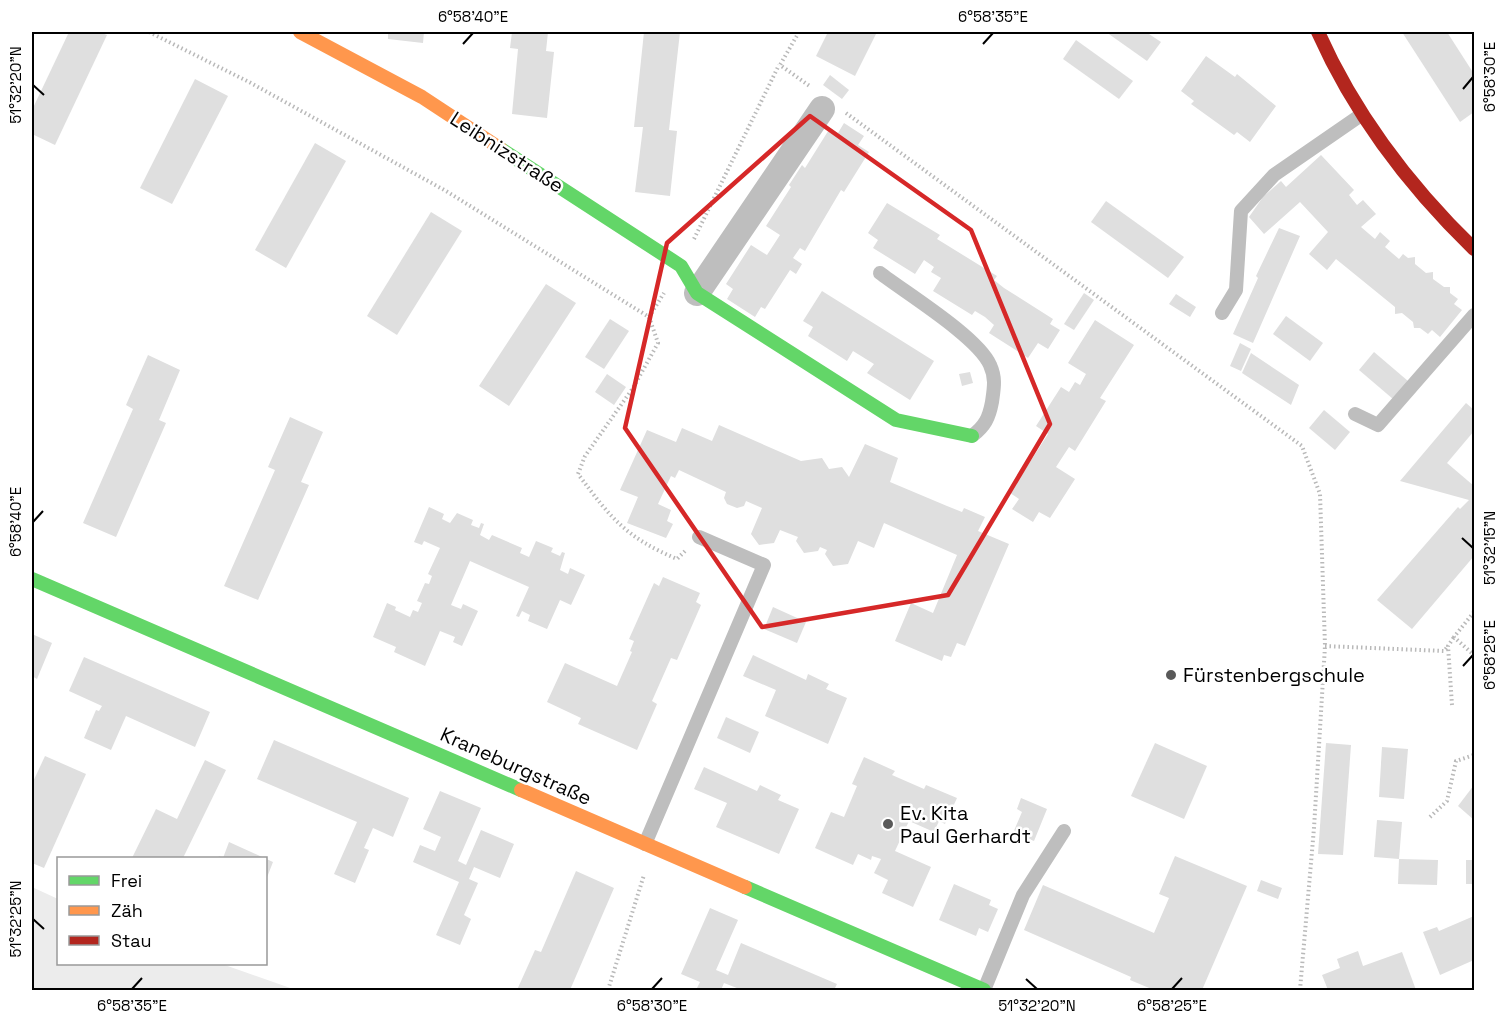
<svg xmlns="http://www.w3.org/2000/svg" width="1506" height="1022" viewBox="0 0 1506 1022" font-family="'Space Grotesk',sans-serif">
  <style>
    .green { fill: #ececec }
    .building { fill: #dfdfdf }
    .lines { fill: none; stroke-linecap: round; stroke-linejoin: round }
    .path { stroke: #b9b9b9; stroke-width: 4; stroke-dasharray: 1.5 3; stroke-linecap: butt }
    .lane { stroke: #bebebe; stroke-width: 14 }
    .street { stroke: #bebebe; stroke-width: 26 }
    .fast { stroke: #63d668; stroke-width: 14 }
    .slow { stroke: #ff974d; stroke-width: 14 }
    .jam { stroke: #b3261e; stroke-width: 14 }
    .marked { fill: none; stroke: #d62828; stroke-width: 4.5; stroke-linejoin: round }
    .ticks { fill: none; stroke: #000; stroke-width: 2 }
    .poi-dot { fill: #595959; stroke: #fff; stroke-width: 2 }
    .labels { text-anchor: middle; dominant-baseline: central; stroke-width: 5; stroke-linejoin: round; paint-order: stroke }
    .street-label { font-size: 20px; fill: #000; stroke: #fff }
    .poi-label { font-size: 20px; fill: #000; stroke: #fff; text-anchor: start }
    .neatline { fill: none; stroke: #000; stroke-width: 2 }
    .ticks-label { font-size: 15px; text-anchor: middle; fill: #000 }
  </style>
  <rect width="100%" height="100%" fill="#fff"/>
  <polygon class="green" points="32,887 58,899 58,964 222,964 296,990 32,990"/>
  <g class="building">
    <polygon points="69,32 99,32 107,35 55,145 32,134 32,110"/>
    <polygon points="388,32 424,32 423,43 388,39"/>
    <polygon points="512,32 548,32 546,51 554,52 547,118 512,114 518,49 510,48"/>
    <polygon points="644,32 680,32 669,130 677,131 670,196 635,192 643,127 634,127"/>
    <polygon points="828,32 877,32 855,76 816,56"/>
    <polygon points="1106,32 1146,32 1161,42 1147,61"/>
    <polygon points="1402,32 1447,32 1474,74 1474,112 1460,122"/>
    <polygon points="1076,40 1133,81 1119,99 1063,59"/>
    <polygon points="1206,56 1235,77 1237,74 1276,106 1250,142 1237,132 1234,135 1191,104 1194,101 1181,91"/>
    <polygon points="830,75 849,90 842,99 823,85"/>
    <polygon points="195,79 228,96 172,204 140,188"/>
    <polygon points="844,123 864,136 858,145 869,152 844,192 841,190 805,251 800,248 793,258 802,264 796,274 790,270 765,309 761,307 755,317 727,299 733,289 726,284 751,245 767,255 780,235 766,226 791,187 789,185 802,165 805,168 830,128 838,133"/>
    <polygon points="315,143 346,161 286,268 255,250"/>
    <polygon points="1321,155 1354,190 1349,195 1357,205 1363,200 1376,214 1361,227 1375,239 1380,232 1390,241 1385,247 1399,259 1403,254 1408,258 1415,257 1415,264 1426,273 1433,272 1433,279 1444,287 1450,287 1450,293 1458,299 1454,304 1462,310 1440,337 1432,330 1428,334 1420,328 1414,328 1413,322 1402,313 1395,314 1395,307 1336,259 1327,270 1309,254 1328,232 1300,202 1264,234 1249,217 1263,197 1281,181 1286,187"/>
    <polygon points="1106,201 1184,257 1168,278 1091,222"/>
    <polygon points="887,203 940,235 937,239 997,276 994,280 1004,288 1053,319 1050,324 1060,330 1048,349 1038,343 1028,358 989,333 994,325 985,317 975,311 972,315 933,291 941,278 931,272 934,267 924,260 915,274 873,248 878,240 868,233"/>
    <polygon points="431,212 462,231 397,335 367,316"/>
    <polygon points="1279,228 1300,236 1253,343 1233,334 1258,278 1256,276"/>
    <polygon points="546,284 576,303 509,406 479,386"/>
    <polygon points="822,291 934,361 910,400 867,373 874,364 853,351 847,361 808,336 813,327 803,321"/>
    <polygon points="1084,293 1094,300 1074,330 1064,324"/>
    <polygon points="1176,294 1196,307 1190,317 1169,304"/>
    <polygon points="1286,316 1323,343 1310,361 1273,334"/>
    <polygon points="610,319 629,331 604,369 585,357"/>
    <polygon points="1095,320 1134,345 1100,398 1106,401 1075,451 1069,447 1056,467 1075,479 1050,518 1039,512 1033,522 1012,509 1019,499 1010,493 1048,434 1036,426 1061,387 1069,392 1075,382 1080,385 1086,374 1068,363"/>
    <polygon points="1240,343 1251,349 1241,371 1230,366"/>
    <polygon points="1374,352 1408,381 1393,399 1359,370"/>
    <polygon points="1251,353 1299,385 1291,405 1242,373"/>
    <polygon points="148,355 180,370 159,420 166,423 116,537 83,523 133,409 126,405"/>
    <polygon points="970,372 973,383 962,386 959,374"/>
    <polygon points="607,374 626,387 614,405 595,392"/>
    <polygon points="1466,403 1474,410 1474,431 1447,463 1474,486 1474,556 1412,629 1377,600 1458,507 1460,509 1469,500 1400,481"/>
    <polygon points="1324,410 1350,432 1335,450 1309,428"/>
    <polygon points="290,417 323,432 301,482 309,485 258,600 224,586 275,470 268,467"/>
    <polygon points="719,425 801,461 822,458 829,469 842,467 849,477 865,444 898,458 890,482 947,506 962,512 964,508 985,517 978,531 1009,544 965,646 957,643 951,657 944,655 942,661 895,641 911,603 933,613 957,555 884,523 874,548 858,541 848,564 833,566 825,554 827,550 820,547 818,551 804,553 796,541 798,537 780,530 774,543 759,545 751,534 762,508 746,501 744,506 737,508 727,504 724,498 726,492 679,470 675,478 671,476 658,504 671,510 667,521 673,524 666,538 627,523 638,497 620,490 647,430 676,442 682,428 712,441"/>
    <polygon points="429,507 444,514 442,519 450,523 457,513 473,520 471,525 479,528 481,523 484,524 480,535 489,540 492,535 522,548 520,553 529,557 536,541 553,548 551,552 560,556 562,552 565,553 560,570 568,574 570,568 585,575 571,605 560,600 547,629 528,621 530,615 522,611 519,617 516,616 529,587 470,561 451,605 461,609 463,604 478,611 462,646 453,642 455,637 440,631 425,666 394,652 396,647 373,637 387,603 396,607 395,610 410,617 413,610 418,612 422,603 417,601 425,583 429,584 432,576 428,574 440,548 424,541 422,545 414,542"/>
    <polygon points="663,577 700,593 696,602 701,605 677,660 671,658 652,701 657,704 637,750 578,724 581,718 547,702 565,663 617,686 632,652 630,651 634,641 629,639 654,583 659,586"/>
    <polygon points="773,607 806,622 797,643 764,629"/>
    <polygon points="32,634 52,643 37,679 32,676"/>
    <polygon points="753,655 806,680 808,674 829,684 826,689 847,698 828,744 765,716 776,690 743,676"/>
    <polygon points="84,657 210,712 195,747 126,716 111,750 84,738 96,710 99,711 102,706 69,691"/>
    <polygon points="726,717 759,732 750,753 717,738"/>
    <polygon points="274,740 409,798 393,837 373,828 364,848 369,850 355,883 334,874 357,822 257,779"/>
    <polygon points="1155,743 1207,766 1184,819 1131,796"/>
    <polygon points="1326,743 1351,745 1343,855 1318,854"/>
    <polygon points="1382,747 1408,749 1404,799 1379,797"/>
    <polygon points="45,756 86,774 44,868 32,863 32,784"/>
    <polygon points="864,757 895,771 892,775 924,789 926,785 957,798 945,824 939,821 934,832 909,821 895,851 931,867 913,907 882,893 888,880 874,873 881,859 872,856 871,860 858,854 853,865 815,848 831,812 844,817 857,786 852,784"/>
    <polygon points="205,760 226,770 183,858 132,858 156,809 177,819"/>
    <polygon points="704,767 757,791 760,785 781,795 778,800 799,809 779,854 716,827 727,803 694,789"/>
    <polygon points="1474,785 1474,820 1458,806"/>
    <polygon points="440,791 481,808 458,861 466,865 481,830 514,844 500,878 474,867 469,879 478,883 464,915 471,919 460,945 436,935 459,882 413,862 420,845 435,851 441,837 423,829"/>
    <polygon points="1021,798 1047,809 1034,841 1013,833 1022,812 1017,809"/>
    <polygon points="1377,820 1402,822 1399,859 1438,860 1437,885 1398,884 1399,859 1374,857"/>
    <polygon points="229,842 273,862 266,880 266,858 218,858 219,856 223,858"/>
    <polygon points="1175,856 1247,886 1202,990 1154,990 1130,980 1131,977 1024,930 1043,885 1154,933 1169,898 1159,894"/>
    <rect x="1466" y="860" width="8" height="24"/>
    <polygon points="576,871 614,888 570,990 517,990 535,950 541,952"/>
    <polygon points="1261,880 1282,888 1278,899 1257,891"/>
    <polygon points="954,884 991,900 989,905 998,909 988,932 979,928 976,936 939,920"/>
    <polygon points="710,908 738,920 716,970 728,975 741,943 837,984 834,990 742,990 724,983 721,990 696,990 700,982 681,974"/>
    <polygon points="1474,916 1474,960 1440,975 1423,932 1437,927 1439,931"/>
    <polygon points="1358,951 1363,966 1402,952 1416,990 1328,990 1322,975 1340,968 1337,959"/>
  </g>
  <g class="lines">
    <g class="path">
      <polyline points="149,32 249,82 446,191 649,317 664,293"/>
      <polyline points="799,32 780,65 811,87"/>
      <polyline points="846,113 1302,446 1320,494 1325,646 1314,828 1300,990"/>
      <polyline points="694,239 779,65"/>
      <path d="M649 317 658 343 633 388 585 456 578 474C611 518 625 537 677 559L686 550"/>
      <polyline points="1474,612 1454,637 1474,655"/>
      <polyline points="1325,646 1444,651 1448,646"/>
      <polyline points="1452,705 1448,646 1454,637"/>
      <polyline points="1430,817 1447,801 1456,761 1474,755"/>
      <polyline points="608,990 644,875"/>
    </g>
    <g class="lane">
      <path d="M880 273C906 293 978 337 990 365 996 378 994 388 992 402 989 418 985 426 972 436"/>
      <polyline points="1222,313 1236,290 1241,211 1274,175 1361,115"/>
      <polyline points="1355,414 1378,425 1474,315"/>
      <polyline points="645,844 764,565 699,537"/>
      <polyline points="984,990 1023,895 1064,831"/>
    </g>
    <polyline class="street" points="697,293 822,109"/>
    <g class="fast">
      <polyline points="501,149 681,266 697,293 896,420 972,436"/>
      <polyline points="32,579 521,790"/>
      <polyline points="745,887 984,990"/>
    </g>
    <g class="slow">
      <polyline points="300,32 422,97 501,149"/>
      <polyline points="521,790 745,887"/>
    </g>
    <path class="jam" d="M1318 32C1355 115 1409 186 1474 249"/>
  </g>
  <path class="marked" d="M810 116 971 230 1050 424 948 595 762 627 625 428 667 243Z"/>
  <path class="ticks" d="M463 44 473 33M983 44 993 33M33 85 44 95M1463 89 1473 77M33 522 43 511M1462 538 1473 548M1463 666 1473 655M33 919 44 929M1026 979 1037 989M132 989 142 978M652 989 662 978M1172 989 1182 978"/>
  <g class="poi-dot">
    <circle cx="1171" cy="675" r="6"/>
    <circle cx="888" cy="824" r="6"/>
  </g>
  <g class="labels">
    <g class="street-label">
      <text transform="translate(507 152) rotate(33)">Leibnizstraße</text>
      <text transform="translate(516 766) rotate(24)">Kraneburgstraße</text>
    </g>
    <g class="poi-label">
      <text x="1183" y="675">Fürstenbergschule</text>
      <text x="900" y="813">Ev. Kita<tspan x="900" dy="23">Paul Gerhardt</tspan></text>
    </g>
  </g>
  <rect width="1506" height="1022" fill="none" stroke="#ffffff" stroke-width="66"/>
  <rect x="57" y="857" width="210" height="108" fill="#ffffff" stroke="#999999" stroke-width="1.5"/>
  <rect x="69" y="876" width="30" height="9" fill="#63d668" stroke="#999999" stroke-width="1.5"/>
  <text x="111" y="887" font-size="18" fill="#000000">Frei</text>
  <rect x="69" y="906" width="30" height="9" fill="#ff974d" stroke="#999999" stroke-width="1.5"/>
  <text x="111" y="917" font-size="18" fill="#000000">Zäh</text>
  <rect x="69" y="936" width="30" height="9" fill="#b3261e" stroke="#999999" stroke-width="1.5"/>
  <text x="111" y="947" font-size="18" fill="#000000">Stau</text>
  <rect x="33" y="33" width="1440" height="956" class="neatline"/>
  <g class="ticks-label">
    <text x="473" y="22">6°58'40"E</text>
    <text x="993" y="22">6°58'35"E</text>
    <text transform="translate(1490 77) rotate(-90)" y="5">6°58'30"E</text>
    <text transform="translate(16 85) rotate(-90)" y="5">51°32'20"N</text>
    <text transform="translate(16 522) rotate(-90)" y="5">6°58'40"E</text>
    <text transform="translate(1490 548) rotate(-90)" y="5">51°32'15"N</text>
    <text transform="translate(1490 655) rotate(-90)" y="5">6°58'25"E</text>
    <text transform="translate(16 919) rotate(-90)" y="5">51°32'25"N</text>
    <text x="132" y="1011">6°58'35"E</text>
    <text x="652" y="1011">6°58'30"E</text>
    <text x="1037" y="1011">51°32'20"N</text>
    <text x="1172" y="1011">6°58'25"E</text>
  </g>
</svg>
